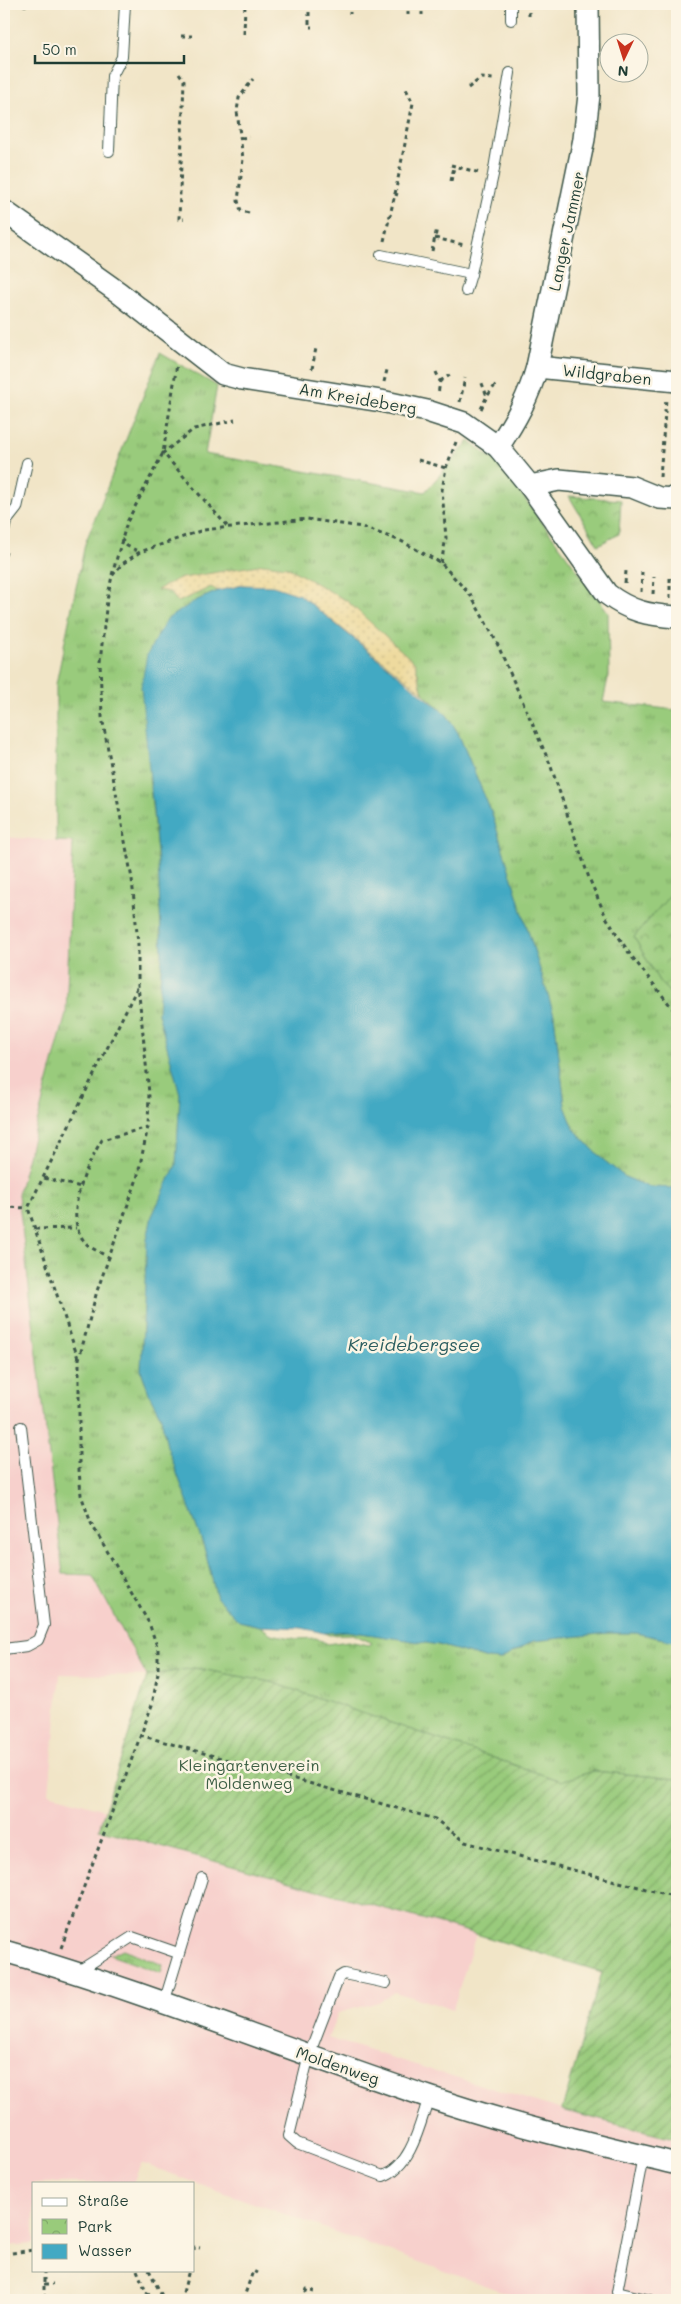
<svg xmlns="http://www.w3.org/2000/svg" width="681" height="2304" viewBox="0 0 681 2304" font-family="Mali,sans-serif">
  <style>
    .built { fill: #f7d0cc }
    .grass { fill: url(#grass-tufts); stroke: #5c8458 }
    .sand { fill: url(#sand-dots); stroke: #868c69 }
    .park { fill: url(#park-crowns); stroke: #5c8458 }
    .garden { fill: url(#garden-furrows); stroke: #5c8458 }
    .water { fill: #43a9c3; stroke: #31737c }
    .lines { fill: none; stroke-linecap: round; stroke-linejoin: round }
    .lane-casing { stroke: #3e564a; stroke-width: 12 }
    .street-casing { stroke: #3e564a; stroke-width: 24 }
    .path { stroke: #3e564a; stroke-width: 3; stroke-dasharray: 4 4; stroke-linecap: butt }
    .lane { stroke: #fff; stroke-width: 10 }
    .street { stroke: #fff; stroke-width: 21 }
    .labels { text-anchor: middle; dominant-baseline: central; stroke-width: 5; stroke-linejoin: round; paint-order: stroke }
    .street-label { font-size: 16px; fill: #1f3d34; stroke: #fcf5e5 }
    .park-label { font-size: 16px; fill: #3e6046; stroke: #fcf5e5 }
    .water-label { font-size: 18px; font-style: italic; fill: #2a5d5f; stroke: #fcf5e5 }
  </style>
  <defs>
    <pattern id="grass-tufts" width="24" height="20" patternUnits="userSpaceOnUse" patternTransform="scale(1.25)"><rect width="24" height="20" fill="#99cb7b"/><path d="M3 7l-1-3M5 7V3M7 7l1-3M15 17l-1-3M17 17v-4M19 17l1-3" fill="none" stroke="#7ca666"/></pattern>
    <pattern id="sand-dots" width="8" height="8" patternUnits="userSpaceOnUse" patternTransform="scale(1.25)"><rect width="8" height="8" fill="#eeda9e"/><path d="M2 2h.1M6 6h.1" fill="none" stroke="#ccbc89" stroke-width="1.8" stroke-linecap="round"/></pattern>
    <pattern id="park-crowns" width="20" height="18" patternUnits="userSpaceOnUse" patternTransform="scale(1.25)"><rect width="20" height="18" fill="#99cb7b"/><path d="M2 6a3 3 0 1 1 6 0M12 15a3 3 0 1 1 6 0" fill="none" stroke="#7ca666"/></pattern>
    <pattern id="garden-furrows" width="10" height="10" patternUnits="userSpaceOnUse" patternTransform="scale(1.25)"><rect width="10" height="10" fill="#99cb7b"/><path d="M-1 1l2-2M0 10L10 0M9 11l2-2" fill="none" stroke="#7ca666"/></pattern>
  </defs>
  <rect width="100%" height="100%" fill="#fcf5e5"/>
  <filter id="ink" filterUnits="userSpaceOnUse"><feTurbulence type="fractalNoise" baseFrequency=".02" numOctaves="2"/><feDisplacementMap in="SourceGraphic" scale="10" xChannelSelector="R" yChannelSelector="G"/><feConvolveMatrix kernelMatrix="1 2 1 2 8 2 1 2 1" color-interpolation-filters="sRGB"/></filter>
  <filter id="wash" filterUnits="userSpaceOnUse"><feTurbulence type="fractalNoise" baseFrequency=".0096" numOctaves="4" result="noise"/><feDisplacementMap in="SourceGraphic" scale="20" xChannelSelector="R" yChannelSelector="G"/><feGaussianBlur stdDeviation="1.12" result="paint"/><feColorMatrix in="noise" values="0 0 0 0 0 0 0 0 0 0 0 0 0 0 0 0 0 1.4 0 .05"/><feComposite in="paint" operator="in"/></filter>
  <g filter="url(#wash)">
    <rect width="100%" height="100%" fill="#f1e5c7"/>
    <polygon class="built" points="4,837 73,842 66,1014 18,1194 63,1574 92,1575 147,1676 60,1674 49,1793 104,1810 99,1830 476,1934 453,2009 394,1992 379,2002 338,2013 328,2038 562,2110 677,2140 677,2300 526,2300 141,2163 133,2183 34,2183 34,2244 4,2246"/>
    <g class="grass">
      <polygon points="160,353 217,386 205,454 425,492 469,441 500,465 608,612 609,673 603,702 677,710 677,796 675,806 677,807 677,887 634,937 659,981 677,1001 677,1188 649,1187 625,1177 601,1158 574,1129 565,1106 554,1015 492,814 458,733 447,715 423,693 415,663 287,567 170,592 178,602 211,586 218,591 195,601 149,778 158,861 162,955 158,1013 180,1094 176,1165 152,1216 147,1240 141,1370 150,1396 161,1417 167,1446 204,1547 217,1598 239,1621 260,1626 271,1634 297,1639 316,1638 328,1644 348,1641 368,1645 372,1643 353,1634 329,1635 324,1633 348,1631 439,1645 488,1659 500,1660 533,1641 608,1633 636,1633 673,1641 677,1635 677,1779 594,1771 561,1781 271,1682 194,1668 147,1676 92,1575 63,1574 18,1194 66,1014 73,842 56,841 56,684 85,544"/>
      <polygon points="123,1949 163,1965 161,1973 110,1955"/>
    </g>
    <polygon class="sand" points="264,564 287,567 347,601 415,663 423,693 300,595 243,585 218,591 211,587 178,602 170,592 157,590 177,579"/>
    <g class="park">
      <polygon points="569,496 621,500 619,534 598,545"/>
      <polygon points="677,887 677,1001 659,981 634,937"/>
    </g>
    <polygon class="garden" points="194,1668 271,1682 561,1781 594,1771 677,1779 677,2140 562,2110 602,1972 476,1934 99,1829 147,1676"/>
    <polygon class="water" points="243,585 273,586 300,595 447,715 458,733 492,814 554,1015 565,1106 574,1129 601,1158 625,1177 649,1187 677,1188 677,1635 673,1641 636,1633 608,1633 533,1641 500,1660 488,1659 439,1645 348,1631 324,1633 302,1628 260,1626 239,1621 217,1598 204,1547 167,1446 161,1417 150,1396 141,1370 147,1240 152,1216 176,1165 180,1094 158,1013 162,955 158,861 141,687 147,655 167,619 195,601 218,591"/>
  </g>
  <g filter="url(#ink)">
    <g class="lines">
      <defs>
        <g id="lane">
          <polyline points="511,20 511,4"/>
          <polyline points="109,151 112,76 122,57 125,4"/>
          <polyline points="381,255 471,274 493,175 510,73"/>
          <polyline points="466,291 471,274"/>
          <polyline points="4,531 6,522 17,508 27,463"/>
          <polyline points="4,1649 27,1646 38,1640 44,1625 21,1427"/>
          <polyline points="77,1972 132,1937 178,1953"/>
          <path d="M386 1983 344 1974 339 1977 309 2055 289 2136 297 2143 383 2176C412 2166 420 2123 429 2097"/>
          <polyline points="164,2003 202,1878"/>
          <polyline points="643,2156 617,2292 650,2300"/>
        </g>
        <g id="street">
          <path d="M4 211 118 292 223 374 242 379 381 401 427 411 464 423 498 447 530 486 607 594C631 612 648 615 677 617"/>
          <polyline points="537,367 677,381"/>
          <path d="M498 447C515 421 529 397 537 367L584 139 589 95 588 4"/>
          <polyline points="530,486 559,480 632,487 659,498 677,499"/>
          <path d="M4 1951C148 1992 287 2050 429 2097 511 2125 594 2144 677 2164"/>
        </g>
      </defs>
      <use href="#lane" class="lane-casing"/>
      <use href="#street" class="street-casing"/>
      <g class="path">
        <polyline points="6,4 8,16"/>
        <polyline points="309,4 309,27 312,27"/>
        <polyline points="350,4 350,14"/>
        <polyline points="422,4 422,15"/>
        <polyline points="529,4 529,17"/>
        <polyline points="17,6 17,4"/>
        <polyline points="25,7 25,4"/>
        <polyline points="408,15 408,4"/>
        <polyline points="244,34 245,4"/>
        <polyline points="181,36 192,36"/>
        <polyline points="179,73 184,80 179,219 184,219"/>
        <polyline points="468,88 481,78 494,79"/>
        <polyline points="241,138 249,137"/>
        <polyline points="451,165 480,173"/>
        <polyline points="451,181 454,167"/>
        <polyline points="395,194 413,103 405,87"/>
        <polyline points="249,213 241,211 238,201 243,159 237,111 239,98 253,79"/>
        <polyline points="435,238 464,245"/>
        <polyline points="384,241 395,194 398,195"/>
        <polyline points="432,251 437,228"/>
        <polyline points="312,369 316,348"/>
        <polyline points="436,372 440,381 438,395"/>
        <polyline points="440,381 450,375"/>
        <polyline points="384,382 387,370"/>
        <polyline points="488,395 496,384"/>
        <polyline points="460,402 465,378"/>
        <polyline points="481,409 487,396 481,381"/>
        <polyline points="418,460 446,468"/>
        <polyline points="660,477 666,399"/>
        <polyline points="227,526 163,453 194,429 235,420"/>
        <polyline points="121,539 127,546 140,552"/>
        <polyline points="4,553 7,554"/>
        <polyline points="441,563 446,538 442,490 446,468 456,442"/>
        <polyline points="112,575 127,522 163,453 177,364"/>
        <polyline points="625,583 626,571"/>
        <polyline points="641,592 642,572"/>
        <polyline points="653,594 654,577"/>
        <polyline points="670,598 670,578"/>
        <polyline points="44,1178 81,1187"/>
        <polyline points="4,1207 28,1208"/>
        <polyline points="35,1229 76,1228"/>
        <path d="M110 1258C102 1253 89 1248 84 1241 63 1215 87 1164 102 1140L148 1127"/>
        <polyline points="78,1358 28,1208 138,986"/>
        <polyline points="140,1735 435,1819 465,1842 677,1897"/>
        <polyline points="61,1948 152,1705 158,1673 158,1649 149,1623 91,1523 81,1495 79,1470 79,1359 97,1291 137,1179 148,1127 149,1093 138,985 138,944 132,879 102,717 100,662 107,600 112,576 122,564 140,552 203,530 307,519 362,527 401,541 441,563 471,596 496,641 550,764 589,878 606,917 629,953 677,1014"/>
        <polyline points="194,2250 194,2247 200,2248"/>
        <polyline points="4,2254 34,2250"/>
        <polyline points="44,2270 44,2300"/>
        <polyline points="137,2270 146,2292 158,2300"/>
        <polyline points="149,2270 164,2300"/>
        <polyline points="44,2284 53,2284"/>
        <polyline points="181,2300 189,2270"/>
        <polyline points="243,2300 253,2271 257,2273"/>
        <polyline points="303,2300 307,2289 314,2291"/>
      </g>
      <use href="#lane" class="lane"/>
      <use href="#street" class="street"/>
    </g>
  </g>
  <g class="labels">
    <g class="street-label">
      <text transform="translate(566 231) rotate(-78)">Langer Jammer</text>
      <text transform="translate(607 374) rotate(6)">Wildgraben</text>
      <text transform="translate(358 398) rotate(10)">Am Kreideberg</text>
      <text transform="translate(338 2065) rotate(19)">Moldenweg</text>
    </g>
    <g class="park-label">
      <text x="249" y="1764">Kleingartenverein<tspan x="249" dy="18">Moldenweg</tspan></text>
    </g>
    <g class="water-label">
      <text x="414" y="1344">Kreidebergsee</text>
    </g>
  </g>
  <rect width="681" height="2304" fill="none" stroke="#fcf5e5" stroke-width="20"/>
  <rect x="32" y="2182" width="162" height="90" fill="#fcf5e5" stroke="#a4ab9e"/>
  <rect x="42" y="2198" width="25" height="8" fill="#ffffff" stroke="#a4ab9e"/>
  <text x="78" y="2206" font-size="15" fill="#1f3d34">Straße</text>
  <rect x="42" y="2219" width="25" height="15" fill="url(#park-crowns)" stroke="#a4ab9e"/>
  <text x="78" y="2232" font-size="15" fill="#1f3d34">Park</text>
  <rect x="42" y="2244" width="25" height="15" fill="#43a9c3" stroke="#a4ab9e"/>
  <text x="78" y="2256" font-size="15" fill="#1f3d34">Wasser</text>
  <g transform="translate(624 58) rotate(184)"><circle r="24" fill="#fcf5e5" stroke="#a4ab9e"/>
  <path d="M0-4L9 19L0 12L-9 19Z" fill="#c8321e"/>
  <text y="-8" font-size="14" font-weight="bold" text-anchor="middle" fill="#1f3d34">N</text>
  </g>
  <path d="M35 55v8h149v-8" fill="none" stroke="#1f3d34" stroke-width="2.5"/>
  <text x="42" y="55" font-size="15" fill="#1f3d34" stroke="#fcf5e5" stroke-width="4" paint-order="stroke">50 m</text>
</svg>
